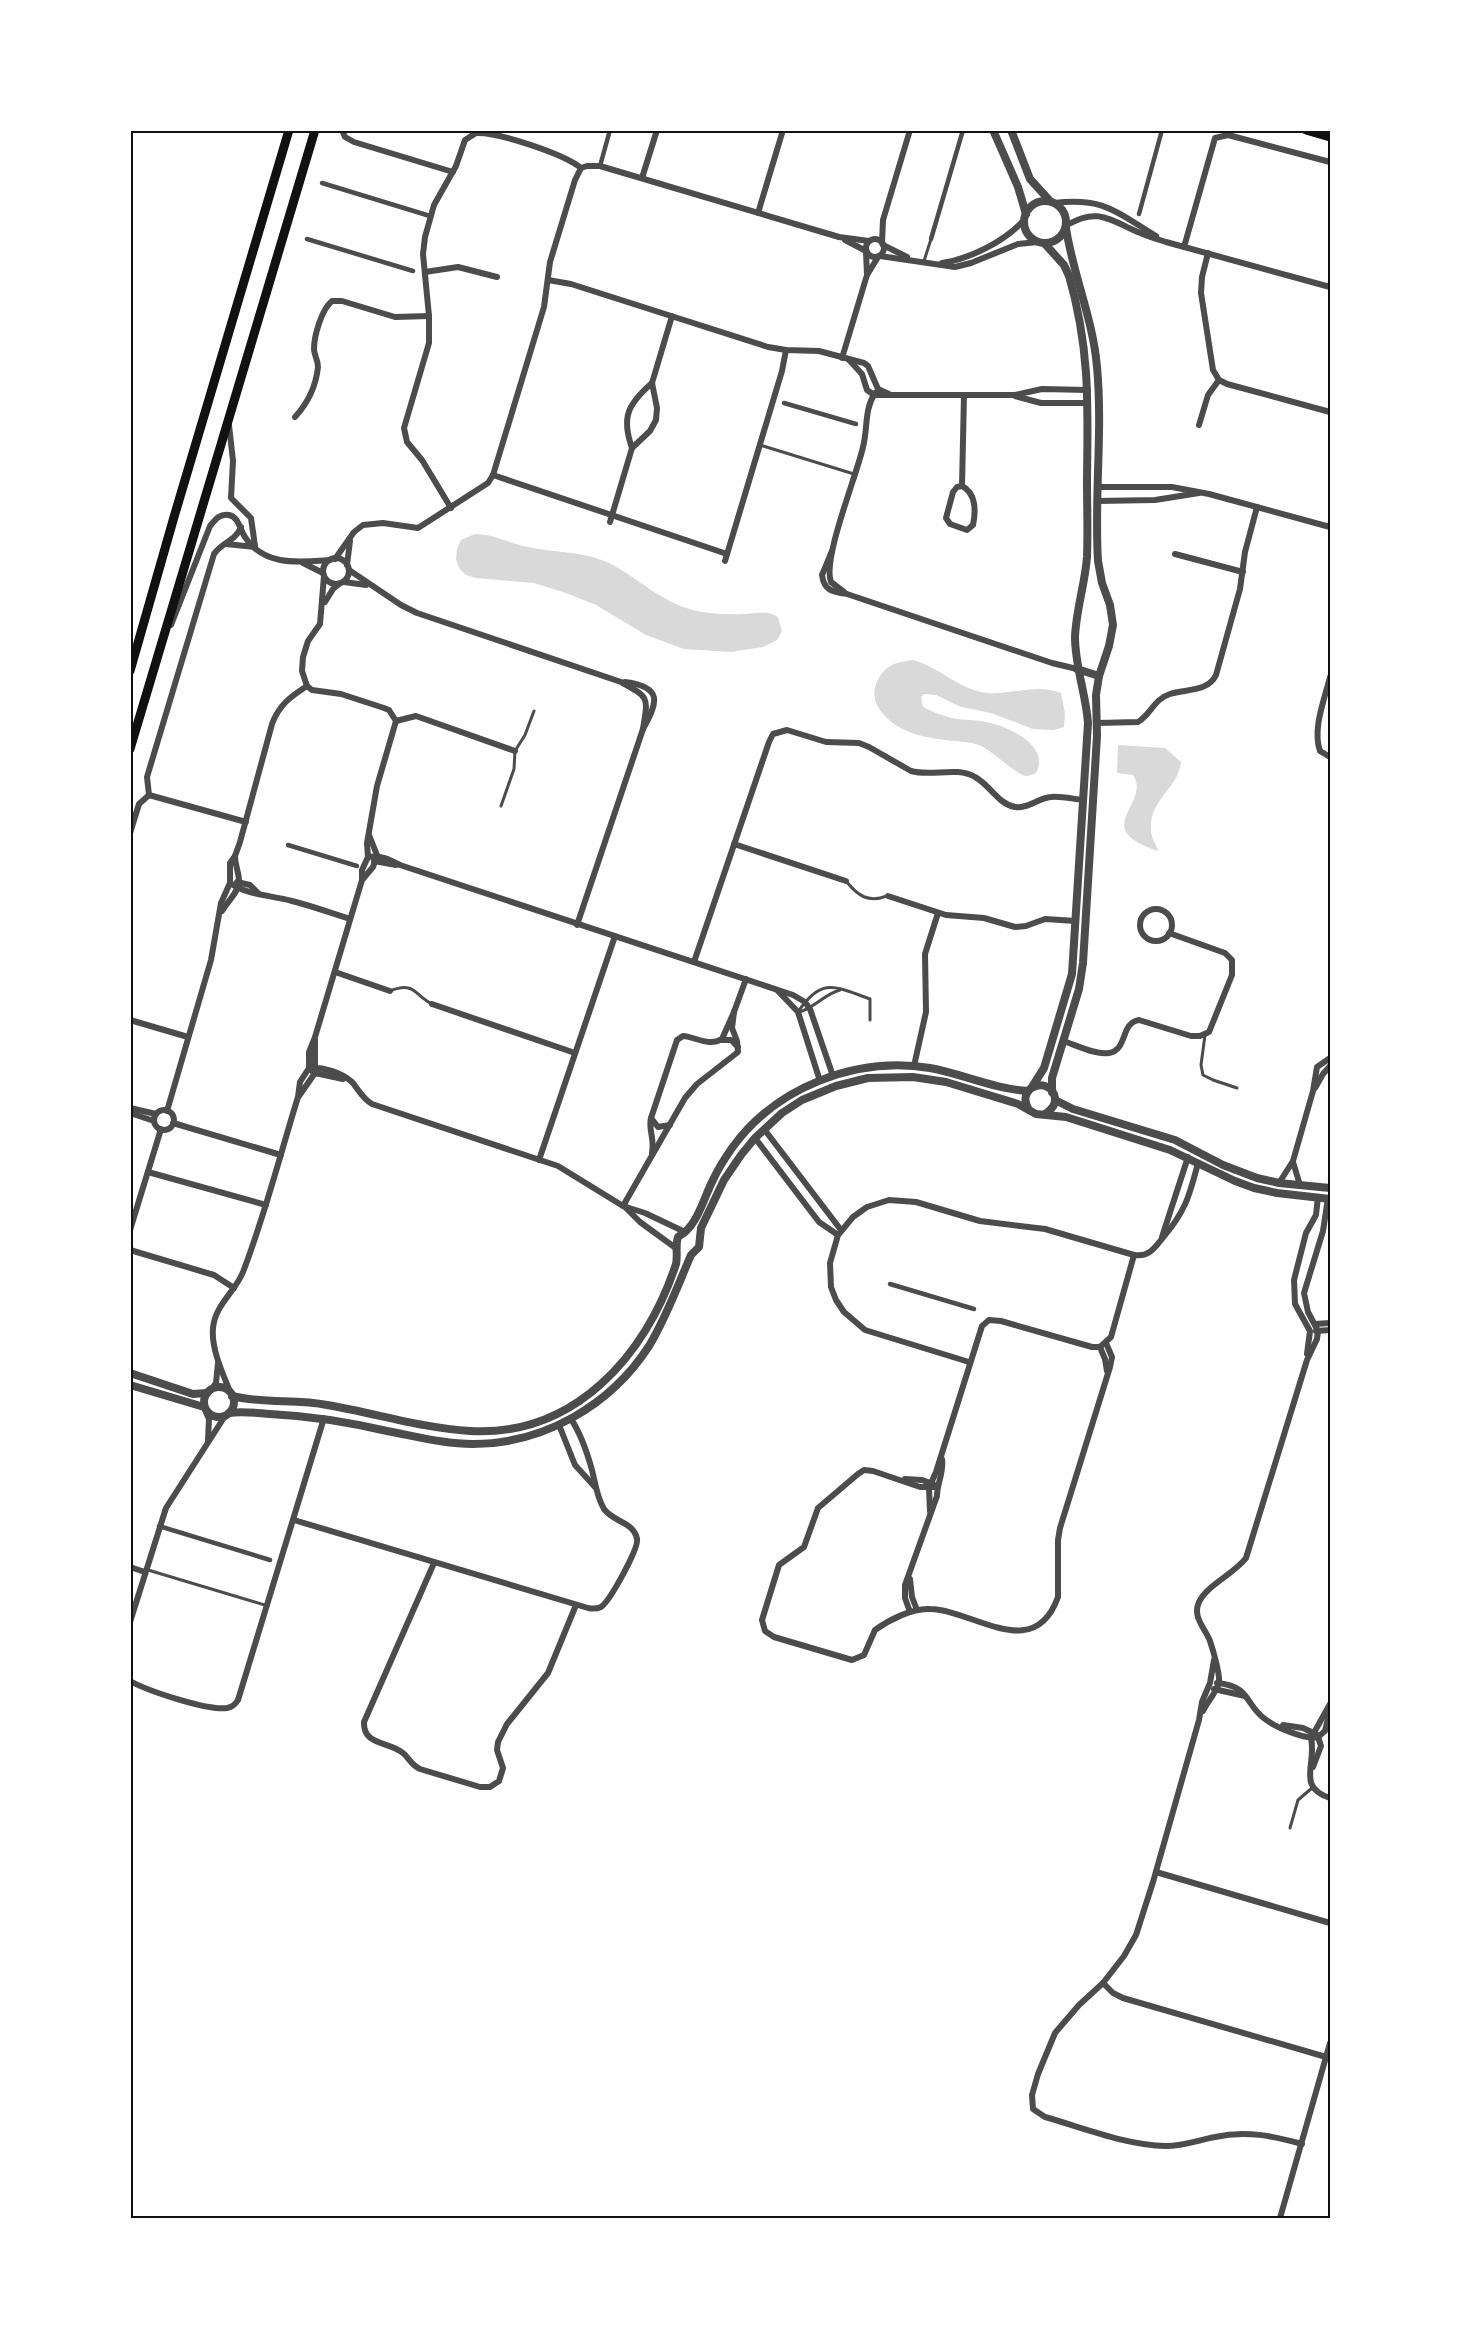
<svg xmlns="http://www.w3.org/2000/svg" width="1461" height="2349" viewBox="0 0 1461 2349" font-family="Karla,sans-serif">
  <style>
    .water { fill: #d9d9d9 }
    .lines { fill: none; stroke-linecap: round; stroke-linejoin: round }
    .service { stroke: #4c4c4c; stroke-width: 3 }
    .pedestrian { stroke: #4c4c4c; stroke-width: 4.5 }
    .minor { stroke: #4c4c4c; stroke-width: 6 }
    .tertiary { stroke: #4c4c4c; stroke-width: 8 }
    .primary { stroke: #111; stroke-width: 9 }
    .neatline { fill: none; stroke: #111; stroke-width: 2 }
  </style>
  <rect width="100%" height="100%" fill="#fff"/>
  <g class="water">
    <path d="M475 534C494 534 511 544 528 547 556 553 587 551 613 565 640 580 662 602 693 610 708 614 726 615 743 614 756 614 765 609 778 617L782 631 777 640 763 647 731 652 684 649 646 635 596 605 566 593 534 583 476 578 466 575 459 568 456 559 457 549 461 540Z"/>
    <path d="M912 660C939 666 958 690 988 693 1012 695 1037 683 1061 693L1065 714 1064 727 1054 730 1033 729 991 713 961 707 936 695 924 694 921 697 923 707C930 710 937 714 945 716 958 721 973 719 986 722 1008 726 1051 746 1036 773 1036 773 1028 776 1027 776 1017 776 993 751 981 746 973 742 963 742 954 741 927 738 897 734 880 710 872 700 873 686 880 676 887 664 899 662 912 660Z"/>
    <path d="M1118 745 1165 748 1181 762C1178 789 1149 799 1151 830 1151 839 1157 845 1158 851 1153 850 1150 848 1145 846 1096 825 1151 802 1133 775L1117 773Z"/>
  </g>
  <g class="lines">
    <g class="service">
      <polyline points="924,261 931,239"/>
      <polyline points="760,445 854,474"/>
      <polyline points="501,806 514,769 515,751 525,735 534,711"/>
      <path d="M846 881C858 896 868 903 887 896"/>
      <path d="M390 991C415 981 414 995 432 1004"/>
      <path d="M798 1012C822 976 836 987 870 999V1020"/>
      <path d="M799 1012C815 1008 824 994 840 990"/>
      <polyline points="1205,1035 1201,1065 1203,1075 1213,1080 1237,1088"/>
      <polyline points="148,1570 268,1606"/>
      <polyline points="1290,1828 1298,1800 1312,1788"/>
    </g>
    <g class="pedestrian">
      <polyline points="600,166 610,130"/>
      <polyline points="322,183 430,216"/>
      <polyline points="1139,214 1162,130"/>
      <polyline points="307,239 413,271"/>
      <polyline points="931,239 963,130"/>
      <polyline points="784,403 856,424"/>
      <polyline points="288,845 357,866"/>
      <polyline points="890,1284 974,1309"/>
      <polyline points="159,1526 270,1560"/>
    </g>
    <g class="minor">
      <polyline points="342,130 345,137 354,142 453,172"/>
      <path d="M476 133C498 132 564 154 581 168L587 166H600L839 237 869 241"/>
      <polyline points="642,178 657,130"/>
      <path d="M1054 203C1104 197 1116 212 1156 236"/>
      <polyline points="758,213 783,130"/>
      <path d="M1067 225C1093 210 1104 216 1129 228 1141 234 1153 238 1166 242L1330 287"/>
      <circle cx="875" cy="248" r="9"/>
      <polyline points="845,240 866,251"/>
      <polyline points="882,243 883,220 910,130"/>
      <polyline points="883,245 907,257"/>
      <polyline points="1184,247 1215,138 1228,135 1330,162"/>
      <polyline points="866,252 867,274"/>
      <polyline points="1208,253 1202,277 1201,293 1213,370 1219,380 1227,384 1330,412"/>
      <polyline points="880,256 955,267 971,263 1018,244 1038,242"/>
      <path d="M942 263C970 259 1005 241 1024 220"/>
      <polyline points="425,272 458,267 497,277"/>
      <polyline points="548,280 571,284 768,347 786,350 819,351 864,363 868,366 878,389 889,394"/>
      <polyline points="842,358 867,275 878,257"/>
      <polyline points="849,360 862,374 867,390 874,395 1015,395 1042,389 1088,390"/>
      <polyline points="1015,396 1041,403 1088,403"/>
      <path d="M295 417C307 404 316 386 318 367 318 360 314 355 314 349 314 335 322 309 332 301H342L395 317 429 316"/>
      <polyline points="229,425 233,461 231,498 251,518 255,546"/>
      <polyline points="1199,425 1208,395 1219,380"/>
      <path d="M632 448C621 417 628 404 652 383"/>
      <polyline points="493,475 727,554"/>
      <path d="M962 486C976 493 976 511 973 525L967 530 950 524 946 518 953 492 957 487Z"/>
      <polyline points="962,486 964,395"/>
      <polyline points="1098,487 1172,487 1209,494 1330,527"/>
      <polyline points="1097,501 1155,500 1199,493"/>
      <polyline points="451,508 422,460 407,442 404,428 429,343 429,316 423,254 425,237 434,205 456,166 465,140 476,133 475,131"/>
      <polyline points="610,522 632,448 650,431 656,420 657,408 652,383 672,316"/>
      <polyline points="226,544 255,547"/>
      <path d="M832 551 822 575C824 591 833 592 847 594L1052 663 1077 669"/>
      <polyline points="1175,554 1243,572"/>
      <circle cx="336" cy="571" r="13"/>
      <polyline points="335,559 354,532 363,525 383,523 418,528 488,483 493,475 544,307 550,262 575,180 581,168"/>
      <polyline points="725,561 782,371 786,350"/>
      <polyline points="303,563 323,573"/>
      <polyline points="347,565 350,541"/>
      <path d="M349 570 401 605 417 613 621 682C650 698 648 697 643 729"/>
      <polyline points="344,582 366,585"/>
      <path d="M844 592 831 582C822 559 857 475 863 447 868 428 864 410 875 393"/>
      <polyline points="325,602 333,589 339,584"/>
      <path d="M171 625 210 526C215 520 220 513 229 515 239 517 240 530 245 537 264 567 300 562 330 560"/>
      <path d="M1330 677C1325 698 1312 729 1320 751L1330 757"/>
      <polyline points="307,686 312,690 341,694 384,708 389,710 396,721 416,716 515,751"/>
      <polyline points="307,686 302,671 303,657 308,641 320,624 324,576"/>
      <path d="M1098 723 1138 722C1151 714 1154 699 1170 694 1186 689 1208 692 1216 675L1240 589 1245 552 1257 507"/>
      <polyline points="149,795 246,822"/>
      <path d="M130 833 139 804 149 795 147 777 214 554C222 542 236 541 241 527"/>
      <polyline points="734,844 846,881"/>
      <path d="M368 857C381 855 389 859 400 865L793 995 805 1002 810 1009 833 1076"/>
      <polyline points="374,861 396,865"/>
      <polyline points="362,880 373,867 377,855 369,835"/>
      <polyline points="237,882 250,885 259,894"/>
      <path d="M230 883C249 896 271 895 292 901 312 906 331 913 350 919"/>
      <polyline points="888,896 946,915 984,918 1015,927 1026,926 1045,919 1076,921"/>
      <circle cx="1156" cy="925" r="16"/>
      <path d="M222 911C227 902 239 892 239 881 239 873 235 865 235 856"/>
      <path d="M577 925 643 729C658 702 663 687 625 682"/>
      <path d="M694 962 769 742 773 734 787 730 826 742 859 743 869 747 911 771C932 777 956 766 975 777 990 785 998 804 1015 807 1028 809 1038 798 1051 797 1061 796 1073 799 1083 800"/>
      <polyline points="335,972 390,991"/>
      <polyline points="778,991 798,1012 820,1081"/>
      <polyline points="432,1004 575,1053"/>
      <polyline points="130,1020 188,1037"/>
      <polyline points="720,1040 731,1040 738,1047"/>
      <path d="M1063 1041C1076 1045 1095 1055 1109 1053 1128 1050 1120 1023 1139 1020L1191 1036H1200L1209 1032 1232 975V960L1225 953 1169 933"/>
      <polyline points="914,1066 926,1012 925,954 938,913"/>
      <path d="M309 1068C323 1067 341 1072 352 1082 359 1090 362 1098 372 1104L558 1166 623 1206 645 1213 685 1232"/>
      <polyline points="312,1071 315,1073 343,1079"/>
      <polyline points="1315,1088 1323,1074 1330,1066"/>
      <polyline points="299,1096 315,1073 315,1040"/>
      <polyline points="130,1108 156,1114"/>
      <circle cx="164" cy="1120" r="10"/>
      <path d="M167 1111 211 960 221 903 230 883V863L235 856 240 842 272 724C279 705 290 697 307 686"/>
      <polyline points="130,1113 154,1121"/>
      <polyline points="651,1118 658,1127 670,1125"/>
      <polyline points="173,1123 281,1155"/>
      <polyline points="764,1129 841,1230"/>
      <polyline points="755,1138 819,1222 838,1235"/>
      <path d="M652 1153C655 1138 648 1130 651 1118L677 1040 683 1036C696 1037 709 1047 722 1039L734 1012 746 979"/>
      <polyline points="539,1160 615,936"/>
      <polyline points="1293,1162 1300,1185"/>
      <polyline points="148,1172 266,1205"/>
      <polyline points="1279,1183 1293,1161 1313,1091 1317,1067 1330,1058"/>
      <polyline points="623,1206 685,1098 697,1084 738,1052 737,1041 732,1028 734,1012"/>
      <polyline points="626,1208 640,1222 677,1249"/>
      <polyline points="130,1230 161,1129"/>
      <polyline points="1162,1237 1188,1157"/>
      <polyline points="130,1250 214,1275 234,1288"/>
      <polyline points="1315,1324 1330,1323"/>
      <polyline points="1316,1331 1330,1330"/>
      <polyline points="1100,1347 1105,1359 1107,1371"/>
      <polyline points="1307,1354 1310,1331 1295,1304 1294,1280 1306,1233 1316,1215 1318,1197"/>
      <path d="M969 1362 865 1330 844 1312 836 1300 831 1287 830 1263 838 1235 853 1217 867 1207 889 1200 916 1202 980 1221 1045 1229 1134 1255C1148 1257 1153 1250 1161 1240 1185 1212 1189 1198 1198 1163"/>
      <polyline points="211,1390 216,1383 218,1363"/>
      <path d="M231 1394C223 1374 211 1349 213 1328 215 1305 235 1292 243 1272 265 1215 280 1155 298 1097L300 1082 309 1068V1052L315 1037 362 880V870L368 857 367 843 377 786 396 721"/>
      <polyline points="205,1410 209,1419 208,1440"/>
      <polyline points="559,1425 575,1465 595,1487"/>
      <polyline points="905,1479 922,1480 933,1484"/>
      <path d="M937 1487H920L873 1471 864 1470 858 1474 818 1508 804 1547 779 1565 762 1620 765 1631 774 1637 852 1660 864 1655 875 1630C889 1620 912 1608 930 1609 974 1610 1034 1664 1058 1597V1540L1060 1528 1110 1367 1112 1357 1106 1343"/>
      <polyline points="930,1511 929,1488 936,1472 982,1326 989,1320 1001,1321 1092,1347 1100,1347 1111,1337 1134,1255"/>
      <path d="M294 1520 588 1608C593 1609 597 1609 601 1607 610 1601 639 1548 637 1539 634 1522 613 1522 604 1509 597 1498 595 1482 592 1470 587 1452 581 1434 571 1419"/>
      <path d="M434 1563 364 1722C363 1746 389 1741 403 1753 409 1758 411 1765 420 1769L480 1787H490L499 1781 503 1768 497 1750 498 1742 507 1724 548 1673 576 1605"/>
      <polyline points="130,1567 145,1572"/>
      <polyline points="910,1579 912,1597 917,1610"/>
      <path d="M910 1612 905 1598V1585L937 1496C937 1483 944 1473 942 1459"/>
      <polyline points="130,1622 166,1508 225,1416"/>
      <path d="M1214 1660 1210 1683 1202 1702 1199 1720 1153 1882 1136 1935 1124 1956 1103 1983 1079 2005 1055 2033 1038 2074 1032 2095 1033 2109 1045 2117C1084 2128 1125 2145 1166 2146 1183 2146 1199 2140 1215 2137 1246 2130 1273 2136 1302 2144"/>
      <path d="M130 1681C148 1691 208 1711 227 1708 232 1707 235 1705 238 1700L324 1418"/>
      <path d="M1217 1683C1251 1686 1245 1705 1265 1719 1275 1727 1305 1740 1318 1737"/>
      <polyline points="1214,1689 1245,1696"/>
      <path d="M1330 1704 1311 1738C1317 1764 1296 1787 1330 1798"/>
      <path d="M1203 1711C1207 1702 1217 1692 1219 1682 1220 1674 1213 1650 1210 1641 1205 1628 1192 1617 1199 1602 1207 1585 1234 1574 1246 1558L1307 1360 1317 1339 1318 1331 1308 1312 1304 1293 1323 1231 1328 1198"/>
      <polyline points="1283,1725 1303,1728 1316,1734"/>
      <polyline points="1318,1737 1325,1731 1330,1710"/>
      <polyline points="1313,1767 1321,1746 1318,1737"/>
      <polyline points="1156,1872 1330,1923"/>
      <polyline points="1103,1983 1113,1993 1123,1998 1326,2057"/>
      <polyline points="1280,2218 1330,2043"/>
    </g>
    <g class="tertiary">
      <polyline points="993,130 1018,187 1026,214"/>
      <polyline points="1011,130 1030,179 1050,201"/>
      <circle cx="1045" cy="222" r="21"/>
      <polyline points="1077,669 1099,676"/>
      <path d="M1032 1087 1044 1068 1072 974 1088 723C1086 694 1075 667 1075 637 1076 610 1085 584 1087 557 1088 531 1087 505 1087 479 1088 406 1090 348 1069 276L1064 265 1045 244"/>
      <path d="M1052 1092V1078L1079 989 1083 963 1097 736 1096 695 1099 676 1109 646 1113 625 1110 605 1102 583 1098 561C1094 497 1103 432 1097 367 1093 319 1073 275 1066 228"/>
      <polyline points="1055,1100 1073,1109 1175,1140 1223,1165 1257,1178 1279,1183 1330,1188"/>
      <path d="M1029 1110C1014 1086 1051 1075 1055 1098 1056 1105 1051 1110 1045 1114"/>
      <polyline points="130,1373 193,1394 207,1393"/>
      <polyline points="130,1385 204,1407"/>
      <circle cx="219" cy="1402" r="15"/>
      <path d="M232 1396C264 1404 295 1399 327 1405 375 1413 421 1428 470 1431 574 1437 646 1356 676 1264 678 1255 675 1246 678 1237 680 1235 683 1234 685 1232 699 1220 705 1195 713 1180 718 1169 725 1158 732 1148 776 1087 856 1056 930 1068 963 1074 994 1089 1028 1091"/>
      <path d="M229 1413C243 1411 256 1413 270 1414 310 1416 348 1422 387 1431 415 1436 444 1444 473 1444 544 1444 611 1405 649 1346 666 1318 678 1285 691 1255L699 1247 701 1228 724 1180 741 1155 755 1138 782 1113 802 1100 836 1086 868 1078 913 1077 946 1082 1018 1104 1036 1114 1066 1117 1170 1150 1235 1181 1254 1188 1277 1193 1330 1199"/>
    </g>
    <g class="primary">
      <polyline points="1306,130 1330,137"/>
      <polyline points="130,671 174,517 289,130"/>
      <polyline points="130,749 315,130"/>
    </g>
  </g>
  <rect width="1461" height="2349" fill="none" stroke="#ffffff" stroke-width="264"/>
  <rect x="132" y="132" width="1197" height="2085" class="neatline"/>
</svg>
